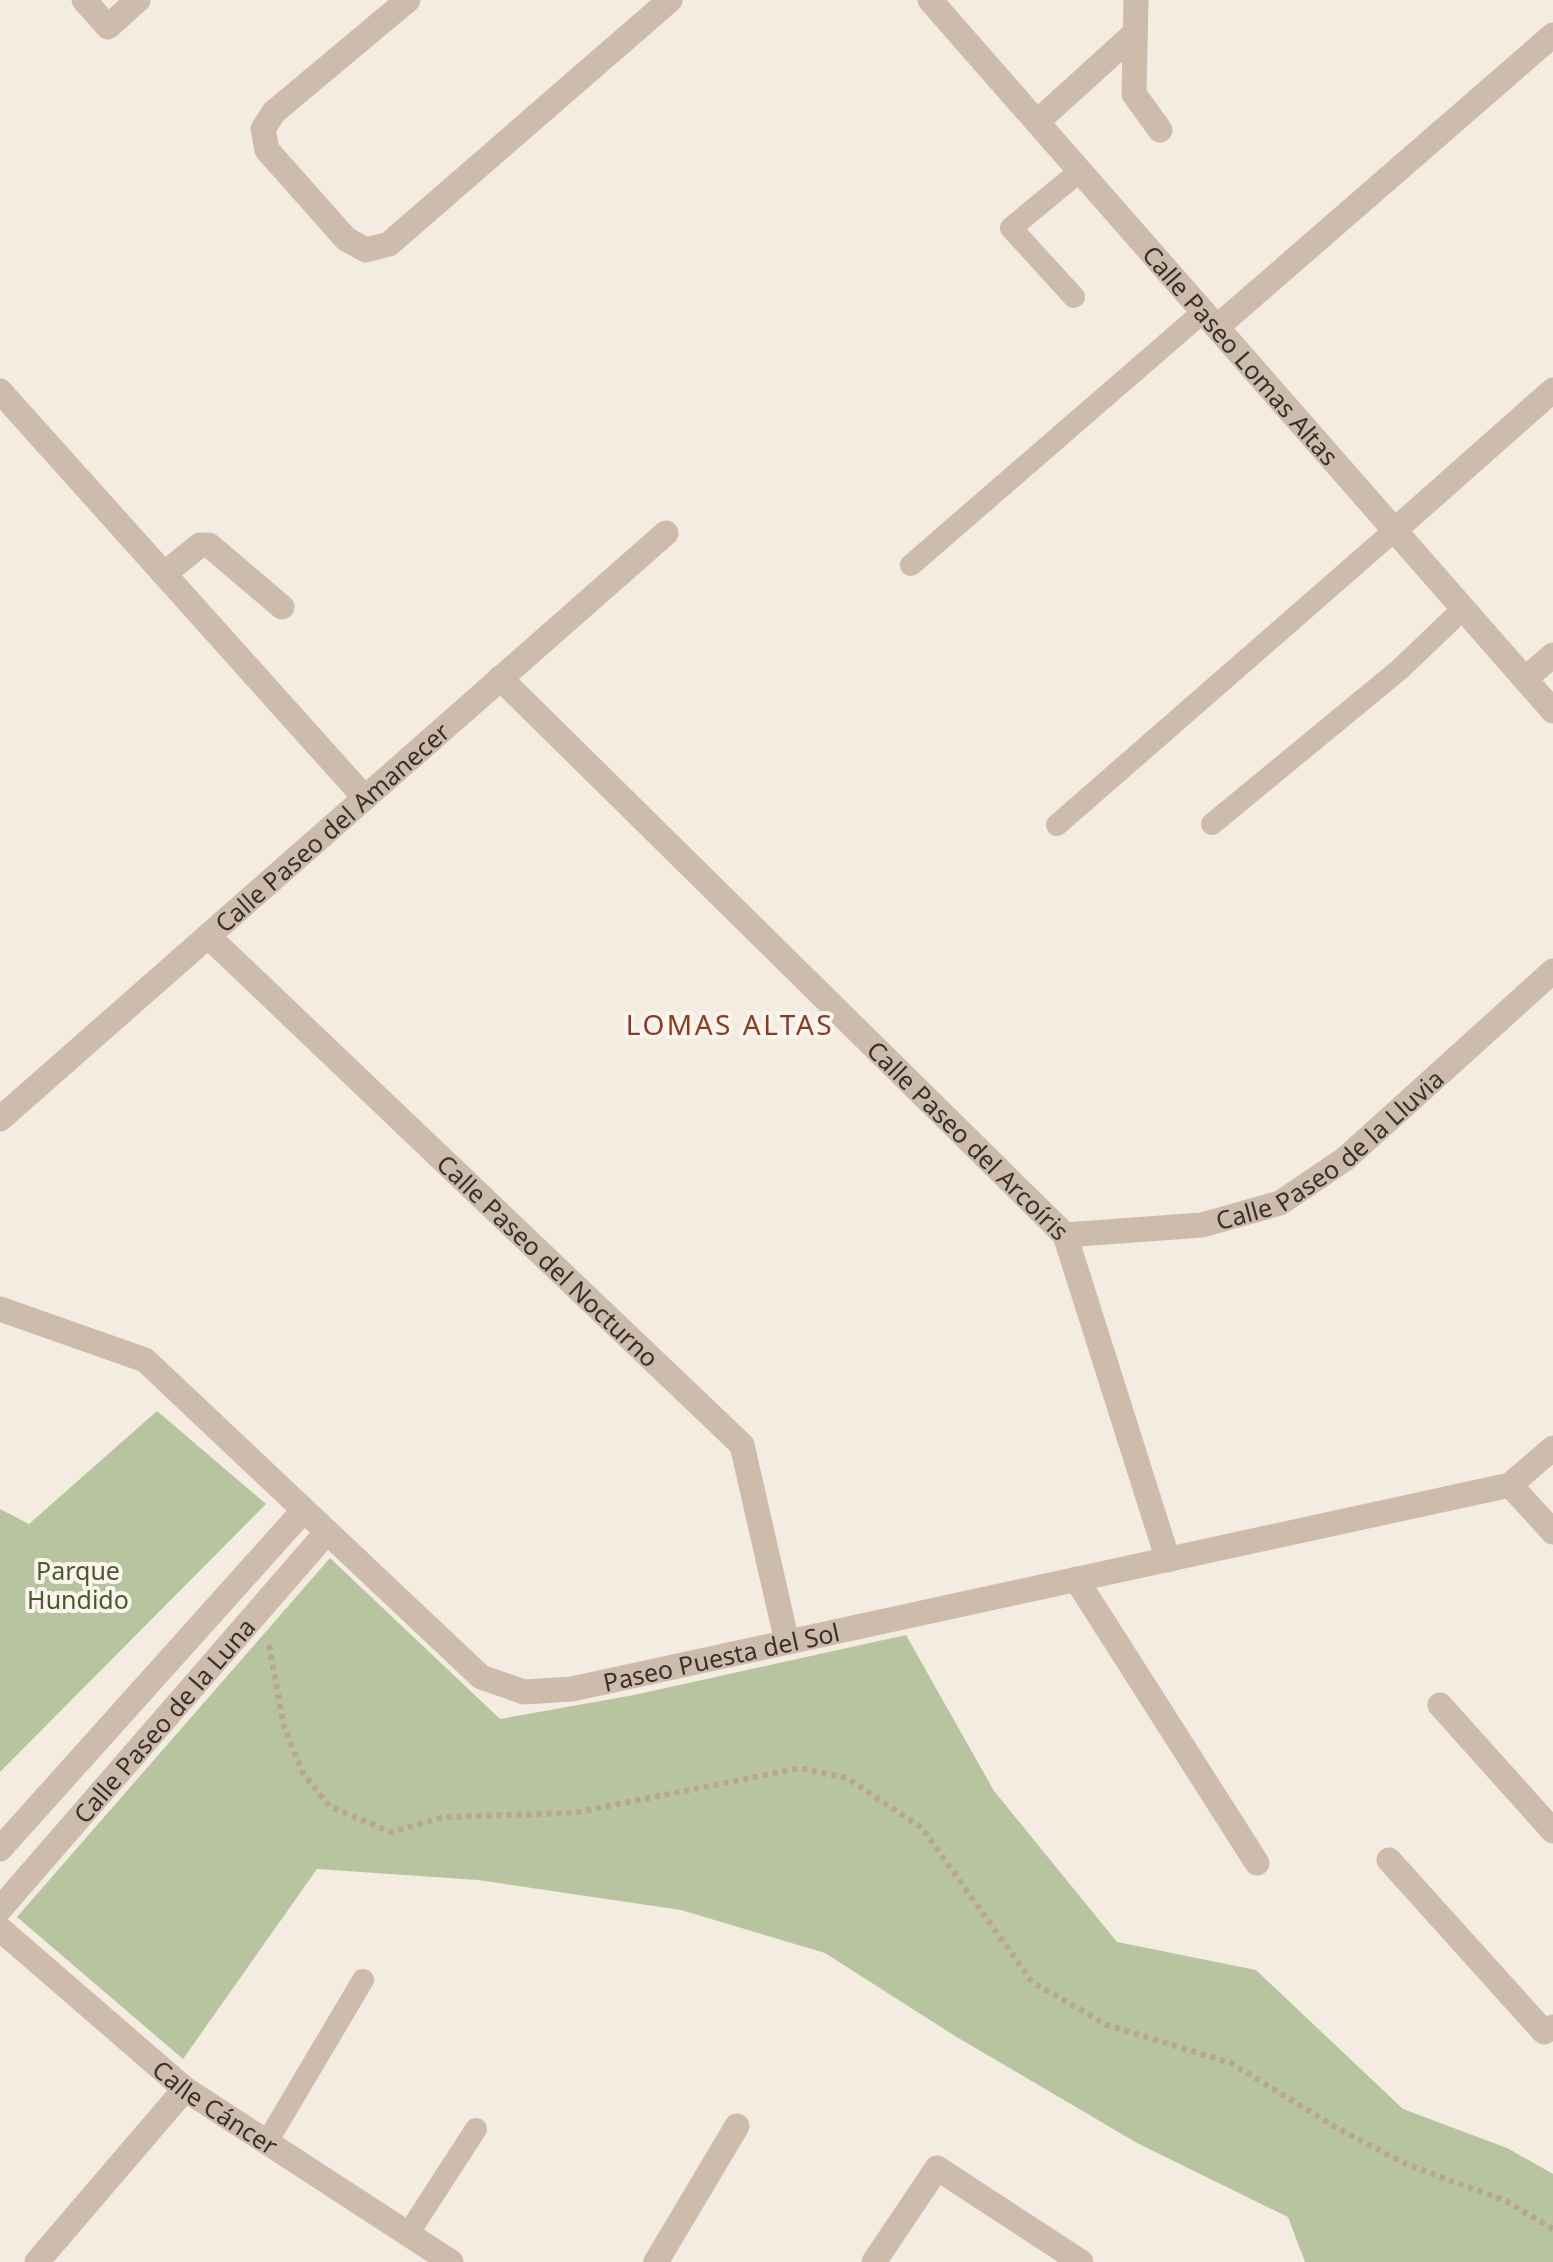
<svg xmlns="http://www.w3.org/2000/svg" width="1553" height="2262" viewBox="0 0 1553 2262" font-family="'Noto Sans',sans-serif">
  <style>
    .green { fill: #b8c4a0 }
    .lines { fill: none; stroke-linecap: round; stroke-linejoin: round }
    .path { stroke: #b9a596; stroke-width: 6; stroke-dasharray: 5 5; stroke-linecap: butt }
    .lane { stroke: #cdbbac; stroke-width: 22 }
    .street { stroke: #cdbbac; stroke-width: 25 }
    .labels { text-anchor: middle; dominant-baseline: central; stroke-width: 8; stroke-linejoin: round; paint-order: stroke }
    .street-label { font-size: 25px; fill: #3b302b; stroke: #fbf5ee }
    .park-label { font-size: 25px; fill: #4a5a2e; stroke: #fbf5ee }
    .neighbourhood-label { font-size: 28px; letter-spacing: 2.5px; fill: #8c3b22; stroke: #fbf5ee }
  </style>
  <rect width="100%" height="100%" fill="#f4ebe1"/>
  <g class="green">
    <polygon points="157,1411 266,1504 0,1772 0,1509 29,1524"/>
    <polygon points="330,1558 500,1719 634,1695 906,1635 994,1791 1117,1942 1256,1970 1403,2109 1507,2148 1553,2174 1553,2262 1305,2262 1288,2217 1137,2143 955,2036 825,1953 681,1910 478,1880 317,1869 183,2059 17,1917"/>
  </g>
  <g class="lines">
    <polyline class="path" points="269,1645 284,1727 303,1773 329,1806 391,1832 444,1817 573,1813 800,1768 847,1778 922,1828 1032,1982 1107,2025 1231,2063 1337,2128 1406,2164 1506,2201 1553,2229"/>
    <g class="lane">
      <polyline points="1074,297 1011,228 1080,171"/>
      <polyline points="911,565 1203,312"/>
      <polyline points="1212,824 1399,670 1464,608"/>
      <polyline points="1057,825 1395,530"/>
      <polyline points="267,2142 363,1980"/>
      <polyline points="408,2234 476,2129"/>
    </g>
    <g class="street">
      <polyline points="84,0 108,27 138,0"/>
      <polyline points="408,0 274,112 263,129 267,150 346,239 366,250 389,244 670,0"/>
      <path id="s1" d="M930 0 1553 711"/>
      <polyline points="1136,0 1134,94 1160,130"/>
      <polyline points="1037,122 1134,34"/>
      <polyline points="1217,327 1553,35"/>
      <polyline points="0,391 365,798"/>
      <polyline points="1395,530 1553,390"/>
      <polyline points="164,574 200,545 209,545 282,607"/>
      <path id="s2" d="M500 678 1065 1235 1168 1560"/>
      <polyline points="1525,679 1553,655"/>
      <path id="s3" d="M208 936 742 1445 787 1642"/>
      <path id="s4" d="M0 1119 666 533"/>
      <path id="s5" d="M1065 1235 1202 1225 1280 1203 1345 1159 1553 971"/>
      <path id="s6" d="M0 1309 145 1360 481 1677 524 1692 572 1689 1510 1485 1553 1448"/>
      <polyline points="1510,1485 1553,1532"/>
      <polyline points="1076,1579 1257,1863"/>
      <polyline points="1440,1705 1553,1831"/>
      <polyline points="0,1849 304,1510"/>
      <polyline points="1389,1860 1544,2032 1553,2027"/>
      <path id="s7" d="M0 1909 327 1532"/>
      <path id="s8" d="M0 1929 185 2089 451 2262"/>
      <polyline points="37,2262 185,2089"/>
      <polyline points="656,2262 737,2126"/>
      <polyline points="874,2262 937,2168 1081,2262"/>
    </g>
  </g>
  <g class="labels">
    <g class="street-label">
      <text stroke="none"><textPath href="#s1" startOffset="472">Calle Paseo Lomas Altas</textPath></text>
      <text stroke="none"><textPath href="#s4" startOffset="442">Calle Paseo del Amanecer</textPath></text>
      <text stroke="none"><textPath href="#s2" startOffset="658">Calle Paseo del Arcoíris</textPath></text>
      <text stroke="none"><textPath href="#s5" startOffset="288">Calle Paseo de la Lluvia</textPath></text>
      <text stroke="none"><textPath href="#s3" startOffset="470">Calle Paseo del Nocturno</textPath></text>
      <text stroke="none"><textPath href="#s6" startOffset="862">Paseo Puesta del Sol</textPath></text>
      <text stroke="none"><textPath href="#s7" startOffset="250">Calle Paseo de la Luna</textPath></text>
      <text stroke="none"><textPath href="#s8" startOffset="280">Calle Cáncer</textPath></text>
    </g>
    <g class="park-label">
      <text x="78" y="1570">Parque<tspan x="78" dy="29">Hundido</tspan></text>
    </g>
    <g class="neighbourhood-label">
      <text x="730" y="1024">LOMAS ALTAS</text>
    </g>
  </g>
</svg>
